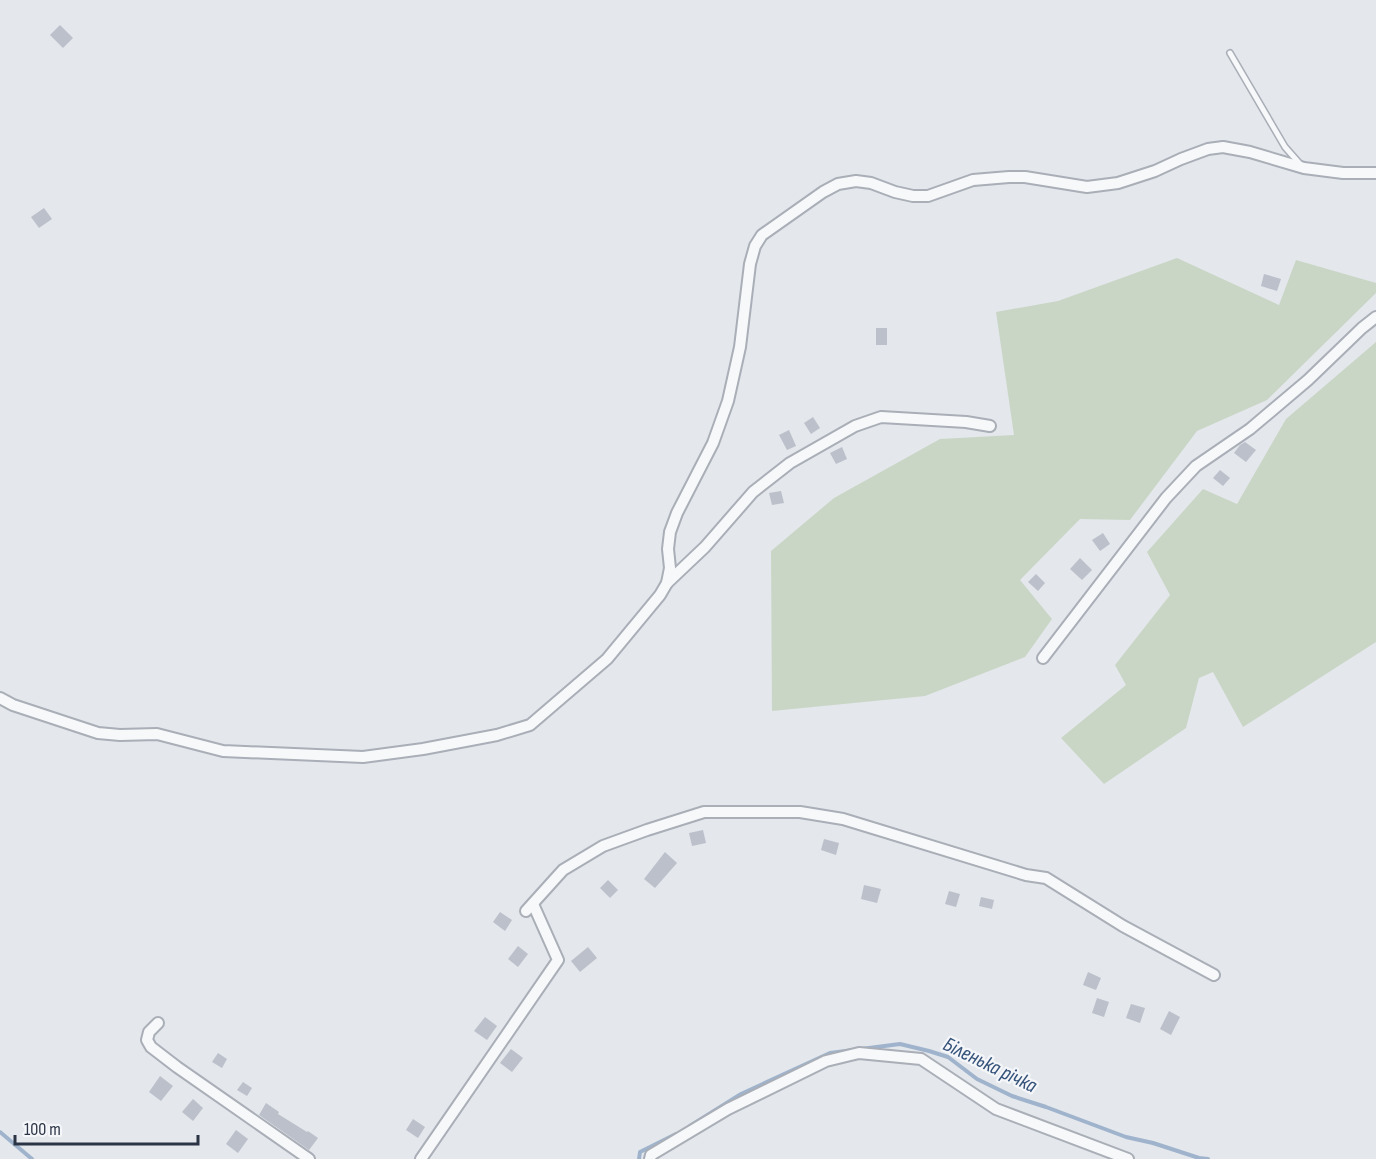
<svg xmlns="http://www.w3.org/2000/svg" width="1376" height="1159" viewBox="0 0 1376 1159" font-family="'Sofia Sans Condensed',sans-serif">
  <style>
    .green { fill: #c9d6c5 }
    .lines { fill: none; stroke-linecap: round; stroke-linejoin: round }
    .stream { stroke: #9fb4cc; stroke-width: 4 }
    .building { fill: #bbc0ca }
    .service-casing { stroke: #a9aeb7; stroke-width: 8 }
    .minor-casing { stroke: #a9aeb7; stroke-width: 14 }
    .service { stroke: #f7f8fa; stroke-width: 5 }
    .minor { stroke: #f7f8fa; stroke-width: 10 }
    .labels { text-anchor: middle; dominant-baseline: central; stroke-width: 4.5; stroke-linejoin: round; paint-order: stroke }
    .water-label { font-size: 21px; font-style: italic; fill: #34527a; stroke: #f4f6f9 }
  </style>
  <rect width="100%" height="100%" fill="#e4e7ec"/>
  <g class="green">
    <polygon points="1177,258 1279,305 1296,260 1376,283 1376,293 1267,400 1197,431 1130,520 1080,519 1020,580 1052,619 1025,657 925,696 772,711 771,551 834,498 940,439 1014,435 996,312 1058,301"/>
    <polygon points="1376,342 1376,642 1243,727 1213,672 1199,678 1186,728 1104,784 1061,738 1126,685 1115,665 1170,595 1147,552 1203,489 1237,504 1286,419"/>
  </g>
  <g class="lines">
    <g class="stream">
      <polyline points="690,1126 741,1094 830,1053 900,1044 929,1051 948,1057 977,1079 1012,1096 1046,1107 1126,1137 1153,1143 1199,1158 1208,1159"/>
      <polyline points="0,1132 32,1159"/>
      <polyline points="639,1159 640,1152 676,1134"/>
    </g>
  </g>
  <g class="building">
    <polygon points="60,25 73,38 63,48 50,35"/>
    <polygon points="44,208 52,219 39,228 31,217"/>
    <polygon points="1264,274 1281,279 1277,291 1261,286"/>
    <rect x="876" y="328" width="11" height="17"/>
    <polygon points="813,417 820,428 811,434 804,423"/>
    <polygon points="789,430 796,446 787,450 779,435"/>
    <polygon points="1245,442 1256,450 1246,462 1234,453 1240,445"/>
    <polygon points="842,447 847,459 836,464 830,453"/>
    <polygon points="1220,470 1230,478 1223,486 1213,478"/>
    <polygon points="781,491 784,503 772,505 769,493"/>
    <polygon points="1103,533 1110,544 1100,551 1092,540"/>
    <polygon points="1080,558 1092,570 1082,580 1070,569"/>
    <polygon points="1036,574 1045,583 1038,591 1028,582"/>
    <polygon points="703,830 706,843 692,846 689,833"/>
    <polygon points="824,839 839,843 836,855 821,850"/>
    <polygon points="665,852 677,863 655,888 644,879"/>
    <polygon points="608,880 618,890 610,898 600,888"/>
    <polygon points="864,885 881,889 877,903 861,899"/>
    <polygon points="949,891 960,894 956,907 945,904"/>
    <polygon points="981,897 994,900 992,909 979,906"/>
    <polygon points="500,912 512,920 505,931 493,922"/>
    <polygon points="518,946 528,954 518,967 508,959"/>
    <polygon points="588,947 597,958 580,972 571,961"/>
    <polygon points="1088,972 1101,978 1096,990 1083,985"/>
    <polygon points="1097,998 1109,1002 1104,1017 1092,1013"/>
    <polygon points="1131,1004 1145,1008 1140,1023 1126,1018"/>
    <polygon points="1169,1011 1180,1017 1171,1035 1160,1029"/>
    <polygon points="485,1017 497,1026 487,1040 474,1031"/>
    <polygon points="511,1049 523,1058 512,1072 500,1063"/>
    <polygon points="218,1053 227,1059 222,1068 212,1062"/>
    <polygon points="160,1076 173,1086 161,1101 149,1092"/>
    <polygon points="243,1082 252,1088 247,1096 237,1090"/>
    <polygon points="193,1099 203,1108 193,1121 182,1112"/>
    <polygon points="266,1103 279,1112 278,1114 307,1132 308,1131 318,1138 309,1150 259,1115"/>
    <polygon points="413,1119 425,1127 418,1138 406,1130"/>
    <polygon points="236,1130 248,1139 238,1153 226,1144"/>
  </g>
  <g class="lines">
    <defs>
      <polyline id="service" points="1230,53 1285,147 1300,164"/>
      <g id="minor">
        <polyline points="667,583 705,547 753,492 790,463 855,426 881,417 966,422 990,426"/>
        <polyline points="1043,658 1166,498 1196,466 1250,429 1308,380 1362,328 1376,317"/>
        <polyline points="0,698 13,705 98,733 120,735 157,734 223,751 363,757 423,749 497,735 530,725 607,659 660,595 667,583 670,568 668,549 670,532 677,513 713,443 728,401 740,347 750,264 755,246 762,235 823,192 838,184 856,181 871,183 895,192 913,196 928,196 973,180 1009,177 1025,177 1087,187 1118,183 1155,171 1181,159 1208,149 1223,147 1250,152 1304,168 1343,173 1376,173"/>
        <polyline points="526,911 563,870 603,846 647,830 704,812 800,812 843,819 1026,875 1046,878 1123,926 1214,975"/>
        <polyline points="158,1023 149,1032 147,1040 151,1047 177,1067 309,1159"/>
        <polyline points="421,1159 558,960 533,904"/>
        <polyline points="650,1159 651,1155 728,1109 826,1061 859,1053 921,1059 996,1109 1128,1159"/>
      </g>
    </defs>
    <use href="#service" class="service-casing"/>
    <use href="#minor" class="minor-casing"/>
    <use href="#service" class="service"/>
    <use href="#minor" class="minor"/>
  </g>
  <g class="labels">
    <g class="water-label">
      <text transform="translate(990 1065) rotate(26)">Біленька річка</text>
    </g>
  </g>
  <path d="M15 1135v9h183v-9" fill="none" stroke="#2b3445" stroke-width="3"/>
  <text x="24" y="1135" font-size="18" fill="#2b3445" stroke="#f4f6f9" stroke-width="4.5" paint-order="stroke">100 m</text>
</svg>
